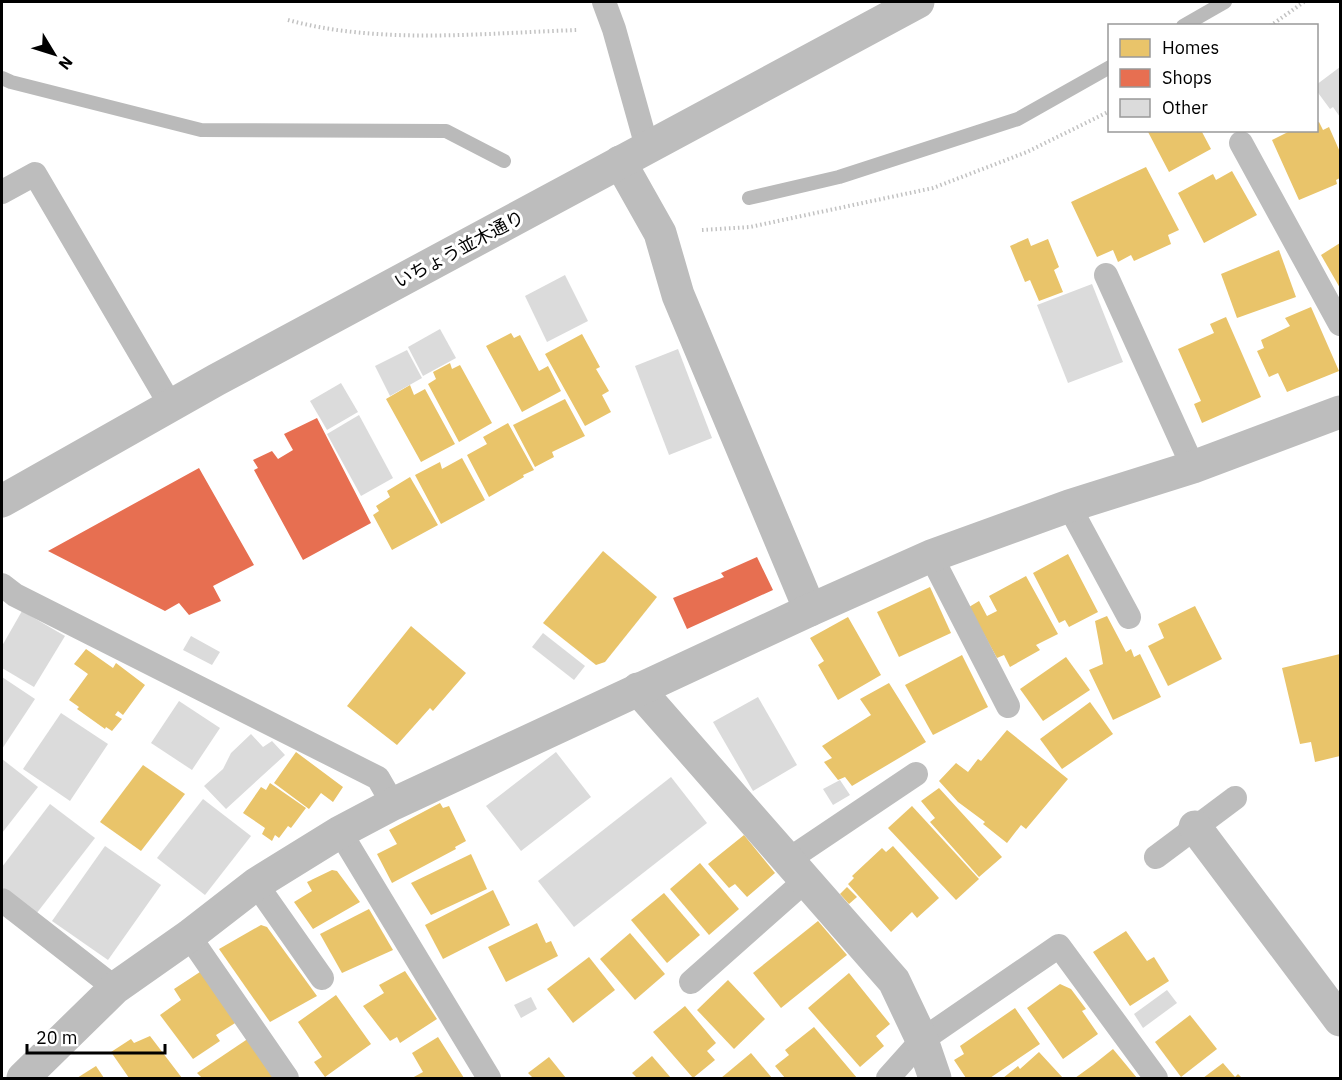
<svg xmlns="http://www.w3.org/2000/svg" width="1342" height="1080" viewBox="0 0 1342 1080" font-family="'IBM Plex Sans','Noto Sans JP',sans-serif">
  <style>
    .homes { fill: #e9c46a }
    .shops { fill: #e76f51 }
    .lines { fill: none; stroke-linecap: round; stroke-linejoin: round }
    .stream { stroke: #bababa; stroke-width: 14 }
    .building { fill: #dbdbdb }
    .path { stroke: #c2c2c2; stroke-width: 4; stroke-dasharray: 1.5 3; stroke-linecap: butt }
    .service { stroke: #bdbdbd; stroke-width: 24 }
    .minor { stroke: #bdbdbd; stroke-width: 33 }
    .tertiary { stroke: #bdbdbd; stroke-width: 33 }
    .labels { text-anchor: middle; dominant-baseline: central; stroke-width: 6; stroke-linejoin: round; paint-order: stroke }
    .street-label { font-size: 18px; fill: #000; stroke: #fff }
  </style>
  <rect width="100%" height="100%" fill="#fff"/>
  <g class="homes">
    <polygon points="1319,122 1323,130 1329,127 1340,152 1340,178 1336,180 1337,184 1299,200 1272,140 1292,130 1297,132 1301,130 1316,130 1316,123"/>
    <polygon points="1147,130 1205,130 1202,132 1211,149 1169,172"/>
    <polygon points="1146,167 1179,230 1168,235 1171,244 1134,261 1131,255 1118,262 1113,250 1097,257 1071,202"/>
    <polygon points="1232,171 1257,215 1204,243 1178,193 1213,174 1216,180"/>
    <polygon points="1028,238 1031,246 1048,239 1059,267 1054,270 1063,292 1039,301 1030,280 1025,282 1010,246"/>
    <polygon points="1340,243 1340,288 1321,255"/>
    <polygon points="1279,250 1296,297 1237,318 1221,274"/>
    <polygon points="1311,307 1339,371 1287,392 1278,373 1269,377 1257,351 1264,348 1261,340 1290,326 1285,318"/>
    <polygon points="1226,317 1261,397 1202,423 1194,404 1201,401 1178,349 1214,333 1210,324"/>
    <polygon points="511,333 514,338 520,335 539,371 548,366 561,391 522,412 486,346"/>
    <polygon points="582,334 600,367 596,369 609,391 602,395 611,412 585,426 545,354"/>
    <polygon points="450,363 452,369 460,365 492,423 459,442 428,384 436,379 433,372"/>
    <polygon points="410,385 414,395 425,389 455,444 421,462 386,399"/>
    <polygon points="565,399 585,436 552,452 554,457 535,467 513,425"/>
    <polygon points="508,423 534,470 523,475 524,477 489,497 467,455 487,444 483,437"/>
    <polygon points="462,458 485,500 441,524 415,475 440,462 442,469"/>
    <polygon points="410,477 438,525 392,550 373,515 379,511 376,506 390,497 387,491"/>
    <polygon points="603,551 657,597 605,662 596,665 543,623"/>
    <polygon points="1068,554 1098,612 1069,627 1065,620 1059,623 1033,573"/>
    <polygon points="1026,576 1058,634 1036,645 1040,650 1010,667 1004,655 997,658 969,607 979,601 987,616 997,611 989,596"/>
    <polygon points="930,587 951,633 899,657 877,612"/>
    <polygon points="1195,606 1222,659 1168,686 1148,646 1164,638 1158,624"/>
    <polygon points="1107,616 1126,652 1131,649 1134,657 1140,654 1161,697 1113,720 1089,670 1103,664 1095,621"/>
    <polygon points="848,617 881,675 838,700 818,665 824,661 810,638"/>
    <polygon points="411,626 466,673 433,711 430,708 397,745 347,706"/>
    <polygon points="86,649 113,668 116,663 145,685 123,715 118,711 115,715 122,719 112,731 106,727 105,729 77,709 79,707 69,700 88,674 74,664"/>
    <polygon points="1340,654 1340,756 1315,762 1311,742 1300,744 1282,668"/>
    <polygon points="962,655 988,707 933,735 905,685"/>
    <polygon points="1066,657 1090,690 1043,721 1020,689"/>
    <polygon points="889,683 926,742 852,786 845,777 838,780 824,762 832,758 822,746 871,715 860,699"/>
    <polygon points="1090,702 1113,734 1062,769 1040,739"/>
    <polygon points="1007,730 1068,779 1026,829 1021,825 1007,843 983,824 985,822 958,802 939,781 956,763 968,772 978,759 981,761"/>
    <polygon points="296,752 343,787 333,802 321,793 309,809 274,783"/>
    <polygon points="143,765 185,794 141,851 100,822"/>
    <polygon points="270,783 306,808 291,828 288,826 279,838 275,835 272,841 262,834 265,828 243,813 261,787 266,790"/>
    <polygon points="939,788 1002,857 979,877 930,822 935,818 921,801"/>
    <polygon points="440,803 443,808 449,806 466,841 455,847 456,849 392,883 377,854 397,844 389,830"/>
    <polygon points="912,806 979,879 956,900 888,828"/>
    <polygon points="744,835 775,873 747,897 735,884 729,888 708,864"/>
    <polygon points="893,846 939,898 917,918 912,912 891,932 848,884 854,878 852,876 882,848 886,852"/>
    <polygon points="471,854 487,889 431,915 411,883"/>
    <polygon points="700,863 739,909 709,935 670,889"/>
    <polygon points="332,870 337,871 360,902 313,929 294,902 312,891 307,882"/>
    <polygon points="847,887 857,897 849,904 840,894"/>
    <polygon points="493,890 510,925 443,959 425,925"/>
    <polygon points="664,893 700,935 667,963 631,920"/>
    <polygon points="369,909 393,950 342,973 320,934"/>
    <polygon points="818,921 847,955 781,1008 753,973"/>
    <polygon points="537,923 546,943 551,941 558,956 506,982 488,947"/>
    <polygon points="261,925 267,927 317,996 270,1022 219,949"/>
    <polygon points="1126,931 1147,961 1154,957 1169,981 1130,1006 1093,952"/>
    <polygon points="630,933 665,974 635,1000 600,959"/>
    <polygon points="589,957 615,990 573,1023 547,989"/>
    <polygon points="203,970 240,1020 216,1035 220,1041 193,1059 160,1015 181,1000 174,989"/>
    <polygon points="405,971 437,1019 400,1043 397,1037 390,1041 363,1006 384,993 379,985"/>
    <polygon points="849,973 890,1024 876,1036 884,1046 860,1067 808,1008"/>
    <polygon points="728,980 765,1019 734,1049 697,1010"/>
    <polygon points="1060,984 1071,989 1086,1009 1082,1011 1098,1034 1063,1059 1027,1008"/>
    <polygon points="336,995 371,1044 325,1077 314,1062 322,1057 298,1022"/>
    <polygon points="685,1006 716,1043 707,1051 715,1060 693,1078 653,1032"/>
    <polygon points="1015,1008 1040,1044 990,1078 966,1078 954,1060 964,1054 960,1046"/>
    <polygon points="1190,1015 1217,1049 1181,1077 1155,1042"/>
    <polygon points="814,1027 857,1078 785,1078 775,1066 789,1055 785,1050"/>
    <polygon points="255,1034 284,1078 202,1078 197,1073"/>
    <polygon points="150,1036 182,1078 129,1078 111,1052 131,1039 134,1043"/>
    <polygon points="438,1037 464,1078 412,1078 423,1072 412,1053"/>
    <polygon points="1113,1049 1137,1078 1075,1078 1093,1065"/>
    <polygon points="1039,1052 1063,1078 1003,1078 1018,1066 1020,1069"/>
    <polygon points="751,1053 772,1078 721,1078"/>
    <polygon points="652,1056 671,1078 637,1078 632,1073"/>
    <polygon points="549,1057 566,1078 533,1078 528,1073"/>
    <polygon points="1223,1063 1235,1077 1238,1074 1242,1078 1203,1078"/>
    <polygon points="96,1066 104,1078 77,1078"/>
  </g>
  <g class="shops">
    <polygon points="317,418 371,523 303,560 254,470 258,468 253,460 272,451 278,459 293,450 284,434"/>
    <polygon points="199,468 254,565 213,586 221,601 189,615 179,603 165,611 48,551"/>
    <polygon points="757,557 773,590 687,629 673,598 724,577 721,573"/>
  </g>
  <g class="lines">
    <g class="stream">
      <polyline points="1183,26 1225,2"/>
      <polyline points="2,78 11,82 201,130 446,131 504,161"/>
      <polyline points="749,198 839,177 1018,119 1110,67"/>
    </g>
  </g>
  <g class="building">
    <polygon points="1340,67 1340,117 1333,107 1330,109 1316,90 1316,85"/>
    <polygon points="565,275 588,321 547,342 525,296"/>
    <polygon points="1092,284 1123,362 1068,383 1037,305"/>
    <polygon points="440,329 456,358 423,376 408,347"/>
    <polygon points="678,349 712,438 669,455 635,366"/>
    <polygon points="407,350 422,378 390,396 375,366"/>
    <polygon points="341,383 358,412 327,430 310,401"/>
    <polygon points="359,415 393,478 361,496 327,434"/>
    <polygon points="22,611 65,636 34,687 2,668 2,646"/>
    <polygon points="543,633 585,666 574,680 532,647"/>
    <polygon points="191,636 220,652 212,665 183,650"/>
    <polygon points="2,677 35,699 2,749"/>
    <polygon points="758,697 797,765 753,791 713,722"/>
    <polygon points="179,701 220,728 192,770 151,743"/>
    <polygon points="61,713 108,744 70,801 23,769"/>
    <polygon points="251,734 263,747 272,741 285,755 226,809 204,786 223,769 231,753"/>
    <polygon points="556,752 591,797 521,851 486,806"/>
    <polygon points="2,759 38,787 2,833"/>
    <polygon points="671,777 707,823 574,927 538,881"/>
    <polygon points="840,780 850,795 833,805 823,789"/>
    <polygon points="203,799 251,836 205,895 157,858"/>
    <polygon points="50,804 95,838 36,914 2,887 2,867"/>
    <polygon points="105,846 161,885 108,960 52,921"/>
    <polygon points="1167,990 1177,1003 1143,1028 1134,1014"/>
    <polygon points="531,997 537,1009 521,1018 514,1005"/>
  </g>
  <g class="lines">
    <g class="path">
      <path d="M288 20C379 45 484 33 578 30"/>
      <polyline points="1270,26 1304,2"/>
      <polyline points="702,230 750,227 933,188 1027,152 1110,111"/>
    </g>
    <g class="service">
      <polyline points="604,2 614,29 647,147"/>
      <polyline points="1241,143 1340,324"/>
      <polyline points="2,192 35,174 171,406"/>
      <polyline points="1106,275 1193,467"/>
      <polyline points="1069,506 1129,617"/>
      <polyline points="931,556 1008,706"/>
      <polyline points="2,585 15,595 378,778 393,804"/>
      <polyline points="340,832 489,1078"/>
      <polyline points="1156,857 1235,798"/>
      <polyline points="788,860 916,774"/>
      <polyline points="256,884 322,978"/>
      <polyline points="2,900 115,988"/>
      <polyline points="189,936 287,1078"/>
      <polyline points="691,982 806,880"/>
      <polyline points="888,1078 922,1040 1059,946 1156,1078"/>
    </g>
    <g class="minor">
      <polyline points="620,162 660,233 678,295 810,610"/>
      <polyline points="638,689 894,981 922,1040 935,1078"/>
      <polyline points="1195,827 1340,1020"/>
      <polyline points="23,1078 115,988 189,936 256,884 340,832 393,804 810,610 931,556 1069,506 1193,467 1340,412"/>
    </g>
    <polyline class="tertiary" points="2,501 216,380 918,2"/>
  </g>
  <g class="labels">
    <g class="street-label">
      <text transform="translate(459 249) rotate(-28)">いちょう並木通り</text>
    </g>
  </g>
  <rect width="1342" height="1080" fill="none" stroke="#000000" stroke-width="6"/>
  <rect x="1108" y="24" width="210" height="108" fill="#ffffff" stroke="#999999" stroke-width="1.5"/>
  <rect x="1120" y="39" width="30" height="18" fill="#e9c46a" stroke="#999999" stroke-width="1.5"/>
  <text x="1162" y="54" font-size="18" fill="#000000">Homes</text>
  <rect x="1120" y="69" width="30" height="18" fill="#e76f51" stroke="#999999" stroke-width="1.5"/>
  <text x="1162" y="84" font-size="18" fill="#000000">Shops</text>
  <rect x="1120" y="99" width="30" height="18" fill="#dbdbdb" stroke="#999999" stroke-width="1.5"/>
  <text x="1162" y="114" font-size="18" fill="#000000">Other</text>
  <g transform="translate(54 54) rotate(128)" stroke="#ffffff" stroke-width="4.5" paint-order="stroke">
  <path d="M0-4.5L10 22L0 15L-10 22Z" fill="#000000"/>
  <text y="-9" font-size="16" font-weight="bold" text-anchor="middle" fill="#000000">N</text>
  </g>
  <path d="M27 1044v9h138v-9" fill="none" stroke="#000000" stroke-width="3"/>
  <text x="36" y="1044" font-size="18" fill="#000000" stroke="#ffffff" stroke-width="4.5" paint-order="stroke">20 m</text>
</svg>
